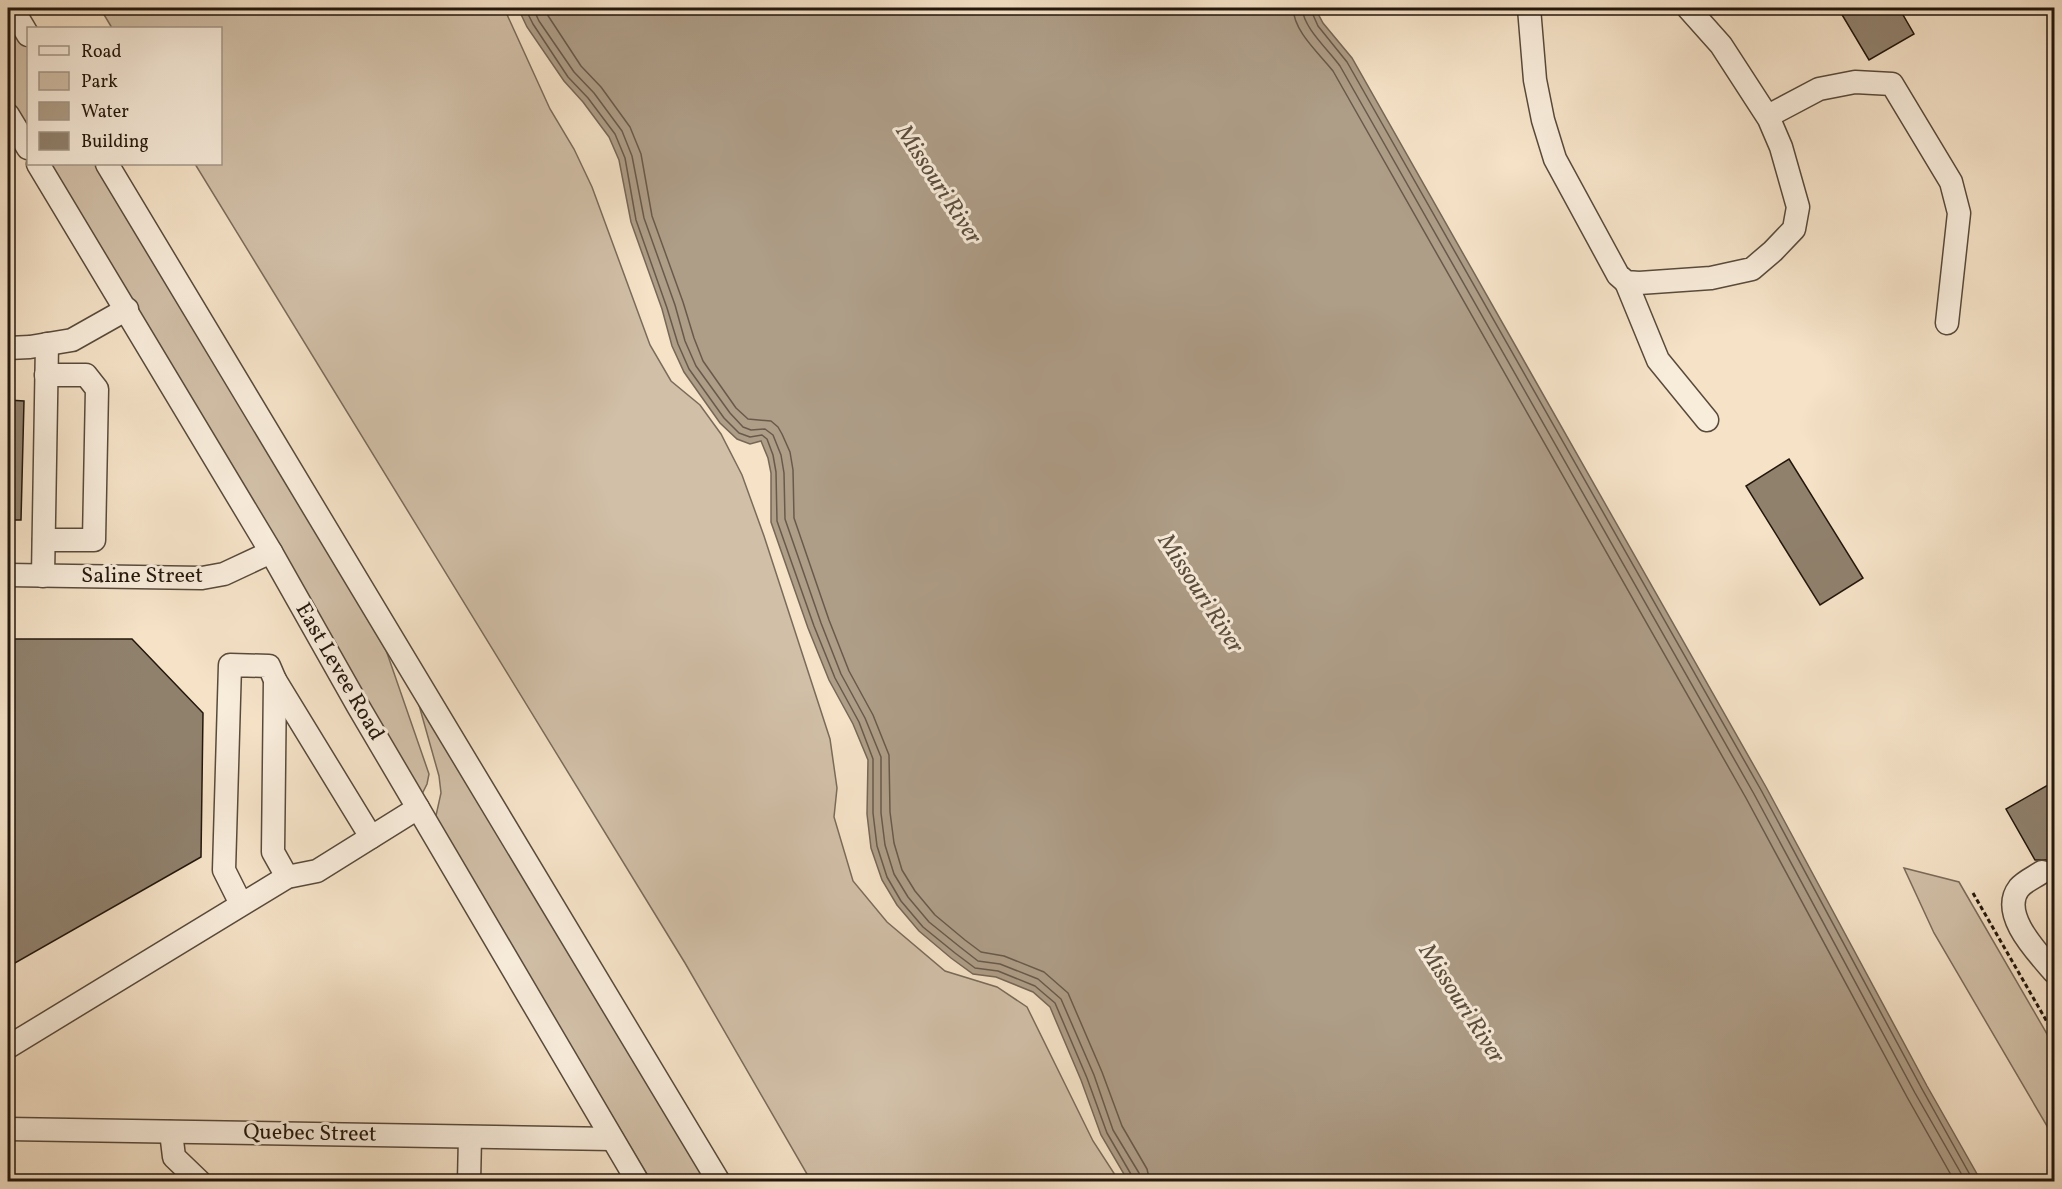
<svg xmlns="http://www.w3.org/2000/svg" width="2062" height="1189" viewBox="0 0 2062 1189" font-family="Vollkorn,serif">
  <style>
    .green { fill: #d1bfa7; stroke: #7a6b5a; stroke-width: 1.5 }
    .water { fill: #ae9d87; stroke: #766756; stroke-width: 1.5 }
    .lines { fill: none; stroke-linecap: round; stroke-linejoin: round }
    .shore { stroke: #685a4a; stroke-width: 1.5 }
    .building { fill: #90816d; stroke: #23170c; stroke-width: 1.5 }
    .minor-casing { stroke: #584a3b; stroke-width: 25 }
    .path { stroke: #23170c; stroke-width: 3; stroke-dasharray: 4.5 3; stroke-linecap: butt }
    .minor { stroke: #f8ecdb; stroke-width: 22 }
    .labels { text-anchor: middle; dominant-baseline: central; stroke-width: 6; stroke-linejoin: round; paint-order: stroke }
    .street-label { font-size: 22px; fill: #23170c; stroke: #f8ecdb }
    .water-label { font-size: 24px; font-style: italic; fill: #5b4d3d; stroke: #f8ecdb }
  </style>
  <rect width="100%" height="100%" fill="#f5e2c7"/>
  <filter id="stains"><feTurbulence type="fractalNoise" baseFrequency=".00333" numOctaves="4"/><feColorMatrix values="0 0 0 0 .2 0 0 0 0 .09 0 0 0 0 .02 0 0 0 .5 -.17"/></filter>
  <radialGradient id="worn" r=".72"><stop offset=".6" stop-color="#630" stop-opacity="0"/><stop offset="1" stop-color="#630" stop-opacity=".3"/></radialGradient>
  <g class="green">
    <polygon points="100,8 504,8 550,109 574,149 592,187 650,345 671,381 700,405 721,434 742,475 764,536 830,739 837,788 834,817 853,881 887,922 945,971 997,987 1027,1007 1093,1141 1119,1181 811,1181 685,963 195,164 220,164 220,28 112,28"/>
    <polygon points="8,13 28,48 28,141 8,108"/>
    <polygon points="42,164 99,164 386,650 429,774 427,784 421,796"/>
    <polygon points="417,698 712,1181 651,1181 435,820 441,793 439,776"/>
    <polygon points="1904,868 1959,882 2054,1046 2054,1138 1934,933"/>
  </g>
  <polygon class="water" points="518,8 1315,8 1323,23 1352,58 1766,787 1927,1086 1981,1181 1128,1181 1101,1135 1081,1080 1050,1007 1033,992 996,977 973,974 951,958 919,931 897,905 882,880 871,848 867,814 868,760 853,724 829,680 808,628 771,522 771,473 768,458 761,441 750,444 737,439 720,423 684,372 672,346 662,309 631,222 619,160 609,137 583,102 564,81 527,27"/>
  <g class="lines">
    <g class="shore">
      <polyline points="525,8 533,24 568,77 588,98 615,134 625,158 636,220 667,308 678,344 689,369 724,418 739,433 750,437 762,435 767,439 773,455 776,472 777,521 814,626 835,678 859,722 873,759 873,813 877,846 887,877 901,901 923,927 955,953 975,968 998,971 1035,986 1055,1003 1087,1078 1107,1133 1132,1176 1133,1182"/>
      <polyline points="533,8 539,21 574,72 594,93 622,131 632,156 644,218 675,305 685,341 696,366 730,413 743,427 751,430 765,429 773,435 781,455 784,473 785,519 821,623 841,674 865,718 881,757 881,813 885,845 894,874 908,897 929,922 960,947 978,961 1000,964 1038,979 1061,999 1094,1075 1113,1130 1139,1173 1141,1182"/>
      <polyline points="543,8 581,66 601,87 630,127 641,154 652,216 683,302 694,338 703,361 736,408 748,419 771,421 778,427 782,434 790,452 793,470 794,518 829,620 849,671 873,715 889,755 890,812 894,843 902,870 915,891 935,915 965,940 981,952 1004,956 1044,972 1068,993 1102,1072 1122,1126 1147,1169 1150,1182"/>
      <path d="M1293 8C1294 32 1319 53 1333 71L1746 798 1907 1097 1955 1182"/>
      <path d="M1302 8C1304 29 1328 49 1340 66L1754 794 1915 1093 1966 1182"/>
      <polyline points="1310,8 1318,26 1347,62 1761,790 1922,1089 1974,1182"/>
    </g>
  </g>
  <g class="building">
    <polygon points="1838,8 1899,8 1914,34 1869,60"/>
    <polygon points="8,400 24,401 21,520 8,520"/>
    <polygon points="1789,459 1863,578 1820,605 1746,486"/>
    <polygon points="14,639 132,639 203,713 201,857 8,967 8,674 10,674"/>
    <polygon points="2055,781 2055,868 2047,860 2035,860 2006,809"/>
  </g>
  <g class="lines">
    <defs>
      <g id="minor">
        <polyline points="12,8 28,35"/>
        <polyline points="1529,8 1535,80 1543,120 1555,159 1618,275 1626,282 1639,283 1711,278 1752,269 1773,251 1794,229 1798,207 1781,147 1769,119 1721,45 1688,8"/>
        <polyline points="8,115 28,148"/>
        <polyline points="1768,116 1819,89 1855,82 1892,84 1951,182 1959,213 1947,323"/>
        <polyline points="38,164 271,552 358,706 638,1182"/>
        <polyline points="107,164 719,1182"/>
        <polyline points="1626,282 1658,360 1707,420"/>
        <polyline points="8,348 30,347 72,340 127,309"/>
        <polyline points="44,540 94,540 97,389 86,375 46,375"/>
        <polyline points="8,575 202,578 224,574 271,552"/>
        <polyline points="43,576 47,344"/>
        <polyline points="275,680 371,837"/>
        <path d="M2042 872C2035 877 2025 881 2019 888 1999 914 2038 953 2054 972"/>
        <polyline points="241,904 224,870 230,665 269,666 275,680 273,852 287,877"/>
        <polyline points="8,1047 287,877 317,871 418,808"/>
        <polyline points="8,1129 612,1139"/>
        <polyline points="171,1132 174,1157 200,1182"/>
        <polyline points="469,1182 470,1137"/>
      </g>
    </defs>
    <use href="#minor" class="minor-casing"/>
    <polyline class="path" points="1973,893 2054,1034"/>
    <use href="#minor" class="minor"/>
  </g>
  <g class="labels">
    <g class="street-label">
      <text x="142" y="576">Saline Street</text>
      <text transform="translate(339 672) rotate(60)">East Levee Road</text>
      <text transform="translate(310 1134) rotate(1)">Quebec Street</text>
    </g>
    <g class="water-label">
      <text transform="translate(938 185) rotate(57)">Missouri River</text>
      <text transform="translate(1200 594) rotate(57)">Missouri River</text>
      <text transform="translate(1461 1004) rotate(57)">Missouri River</text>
    </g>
  </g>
  <rect width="2062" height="1189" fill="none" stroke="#f5e2c7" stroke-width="30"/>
  <rect x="9" y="9" width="2044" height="1171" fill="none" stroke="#23170c" stroke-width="3"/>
  <rect x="15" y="15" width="2032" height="1159" fill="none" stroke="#23170c" stroke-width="1.5"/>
  <rect x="27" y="27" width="195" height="138" fill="#f8ecdb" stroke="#a39788" stroke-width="1.5"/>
  <rect x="39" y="46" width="30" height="9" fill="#f8ecdb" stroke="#a39788" stroke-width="1.5"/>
  <text x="81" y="57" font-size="18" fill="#23170c">Road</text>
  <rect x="39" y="72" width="30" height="18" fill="#d1bfa7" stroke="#a39788" stroke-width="1.5"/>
  <text x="81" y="87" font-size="18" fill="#23170c">Park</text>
  <rect x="39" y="102" width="30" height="18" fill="#ae9d87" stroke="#a39788" stroke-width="1.5"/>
  <text x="81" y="117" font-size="18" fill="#23170c">Water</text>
  <rect x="39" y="132" width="30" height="18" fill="#90816d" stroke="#a39788" stroke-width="1.5"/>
  <text x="81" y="147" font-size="18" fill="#23170c">Building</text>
  <rect width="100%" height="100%" filter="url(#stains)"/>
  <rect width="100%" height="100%" fill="url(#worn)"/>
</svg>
